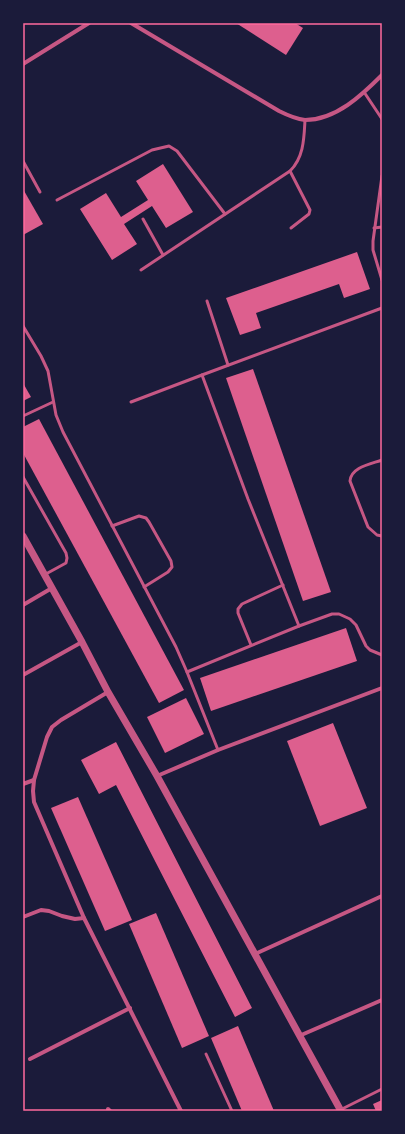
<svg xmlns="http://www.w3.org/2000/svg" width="405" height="1134" viewBox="0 0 405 1134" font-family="'DM Sans',sans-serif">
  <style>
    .building { fill: #dd5f8e }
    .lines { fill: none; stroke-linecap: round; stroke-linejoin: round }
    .service { stroke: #c65784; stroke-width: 3 }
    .minor { stroke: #c65784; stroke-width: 4 }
    .tertiary { stroke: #c65784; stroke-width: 7 }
    .neatline { fill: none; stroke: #ff6b9d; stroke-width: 1.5 }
  </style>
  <rect width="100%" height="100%" fill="#1b1b3a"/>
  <g class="building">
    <polygon points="236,23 295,23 303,28 286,55"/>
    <polygon points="163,164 193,212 166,228 152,206 124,224 137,244 112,260 80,209 106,193 121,217 148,200 136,181"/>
    <polygon points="23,189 43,224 23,235"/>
    <polygon points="357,252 370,289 344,298 339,284 256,313 261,328 240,335 226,298"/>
    <polygon points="253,369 331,592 303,601 226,378"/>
    <polygon points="23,383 31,397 23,401"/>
    <polygon points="39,419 184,690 159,703 23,453 23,427"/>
    <polygon points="346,628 357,661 211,711 200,678"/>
    <polygon points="186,698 204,734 165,753 147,717"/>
    <polygon points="333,723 367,808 320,826 287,741"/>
    <polygon points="116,742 252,1008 235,1017 116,785 99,794 81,760"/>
    <polygon points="78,797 132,920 105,931 51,808"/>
    <polygon points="156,913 209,1036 182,1048 129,924"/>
    <polygon points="238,1026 274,1111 242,1111 211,1038"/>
    <polygon points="382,1100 382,1111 376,1111 373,1104"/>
  </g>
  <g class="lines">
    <g class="service">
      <polyline points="364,92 382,119"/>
      <polyline points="23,161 40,192"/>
      <polyline points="290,171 310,210 309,214 291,228"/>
      <polyline points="382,176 373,241 373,250 382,280"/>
      <polyline points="57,200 152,150 169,146 177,151 225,214"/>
      <polyline points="143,219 163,255"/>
      <polyline points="374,228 382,227"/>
      <path d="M141 270 290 171C304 157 304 138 305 120"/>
      <polyline points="207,301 228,365"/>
      <polyline points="23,326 41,356 48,371 56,415 63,432 176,647 187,672 218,750"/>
      <polyline points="131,402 202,375"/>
      <polyline points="23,416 53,402"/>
      <path d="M382 460C371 464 351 467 350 481L368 527 377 535 382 536"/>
      <polyline points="23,477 66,553 67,558 66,563 44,575"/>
      <polyline points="112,526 139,516 146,518 149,522 171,561 172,567 168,572 144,587"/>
      <polyline points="299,626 248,499 202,375 382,308"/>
      <polyline points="251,645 238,613 238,609 242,604 283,585"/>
      <polyline points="187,672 299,626 332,614 339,614 350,619 356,625 366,646 370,650 382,655"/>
      <polyline points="206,1054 232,1111"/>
      <polyline points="340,1110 382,1089"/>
    </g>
    <g class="minor">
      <path d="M131 23 279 111C287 115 296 119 305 120 336 120 362 95 382 75"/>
      <polyline points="23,64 89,23"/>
      <polyline points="23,605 52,588"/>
      <polyline points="23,675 82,642"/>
      <polyline points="108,692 61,720 52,727 47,737 34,780 33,791 34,802 84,918 181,1111"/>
      <polyline points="157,776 218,750 382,688"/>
      <polyline points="23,784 34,780"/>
      <polyline points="23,917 41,910 49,911 62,916 75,919 84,918"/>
      <polyline points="255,954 382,896"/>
      <polyline points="299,1036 382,1000"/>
      <polyline points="30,1059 130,1008"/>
      <polyline points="108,1109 110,1111"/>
    </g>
    <polyline class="tertiary" points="23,536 82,642 108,692 157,776 341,1111"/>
  </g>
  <rect width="405" height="1134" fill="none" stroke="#1b1b3a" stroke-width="48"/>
  <rect x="24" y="24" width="357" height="1086" class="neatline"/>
</svg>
